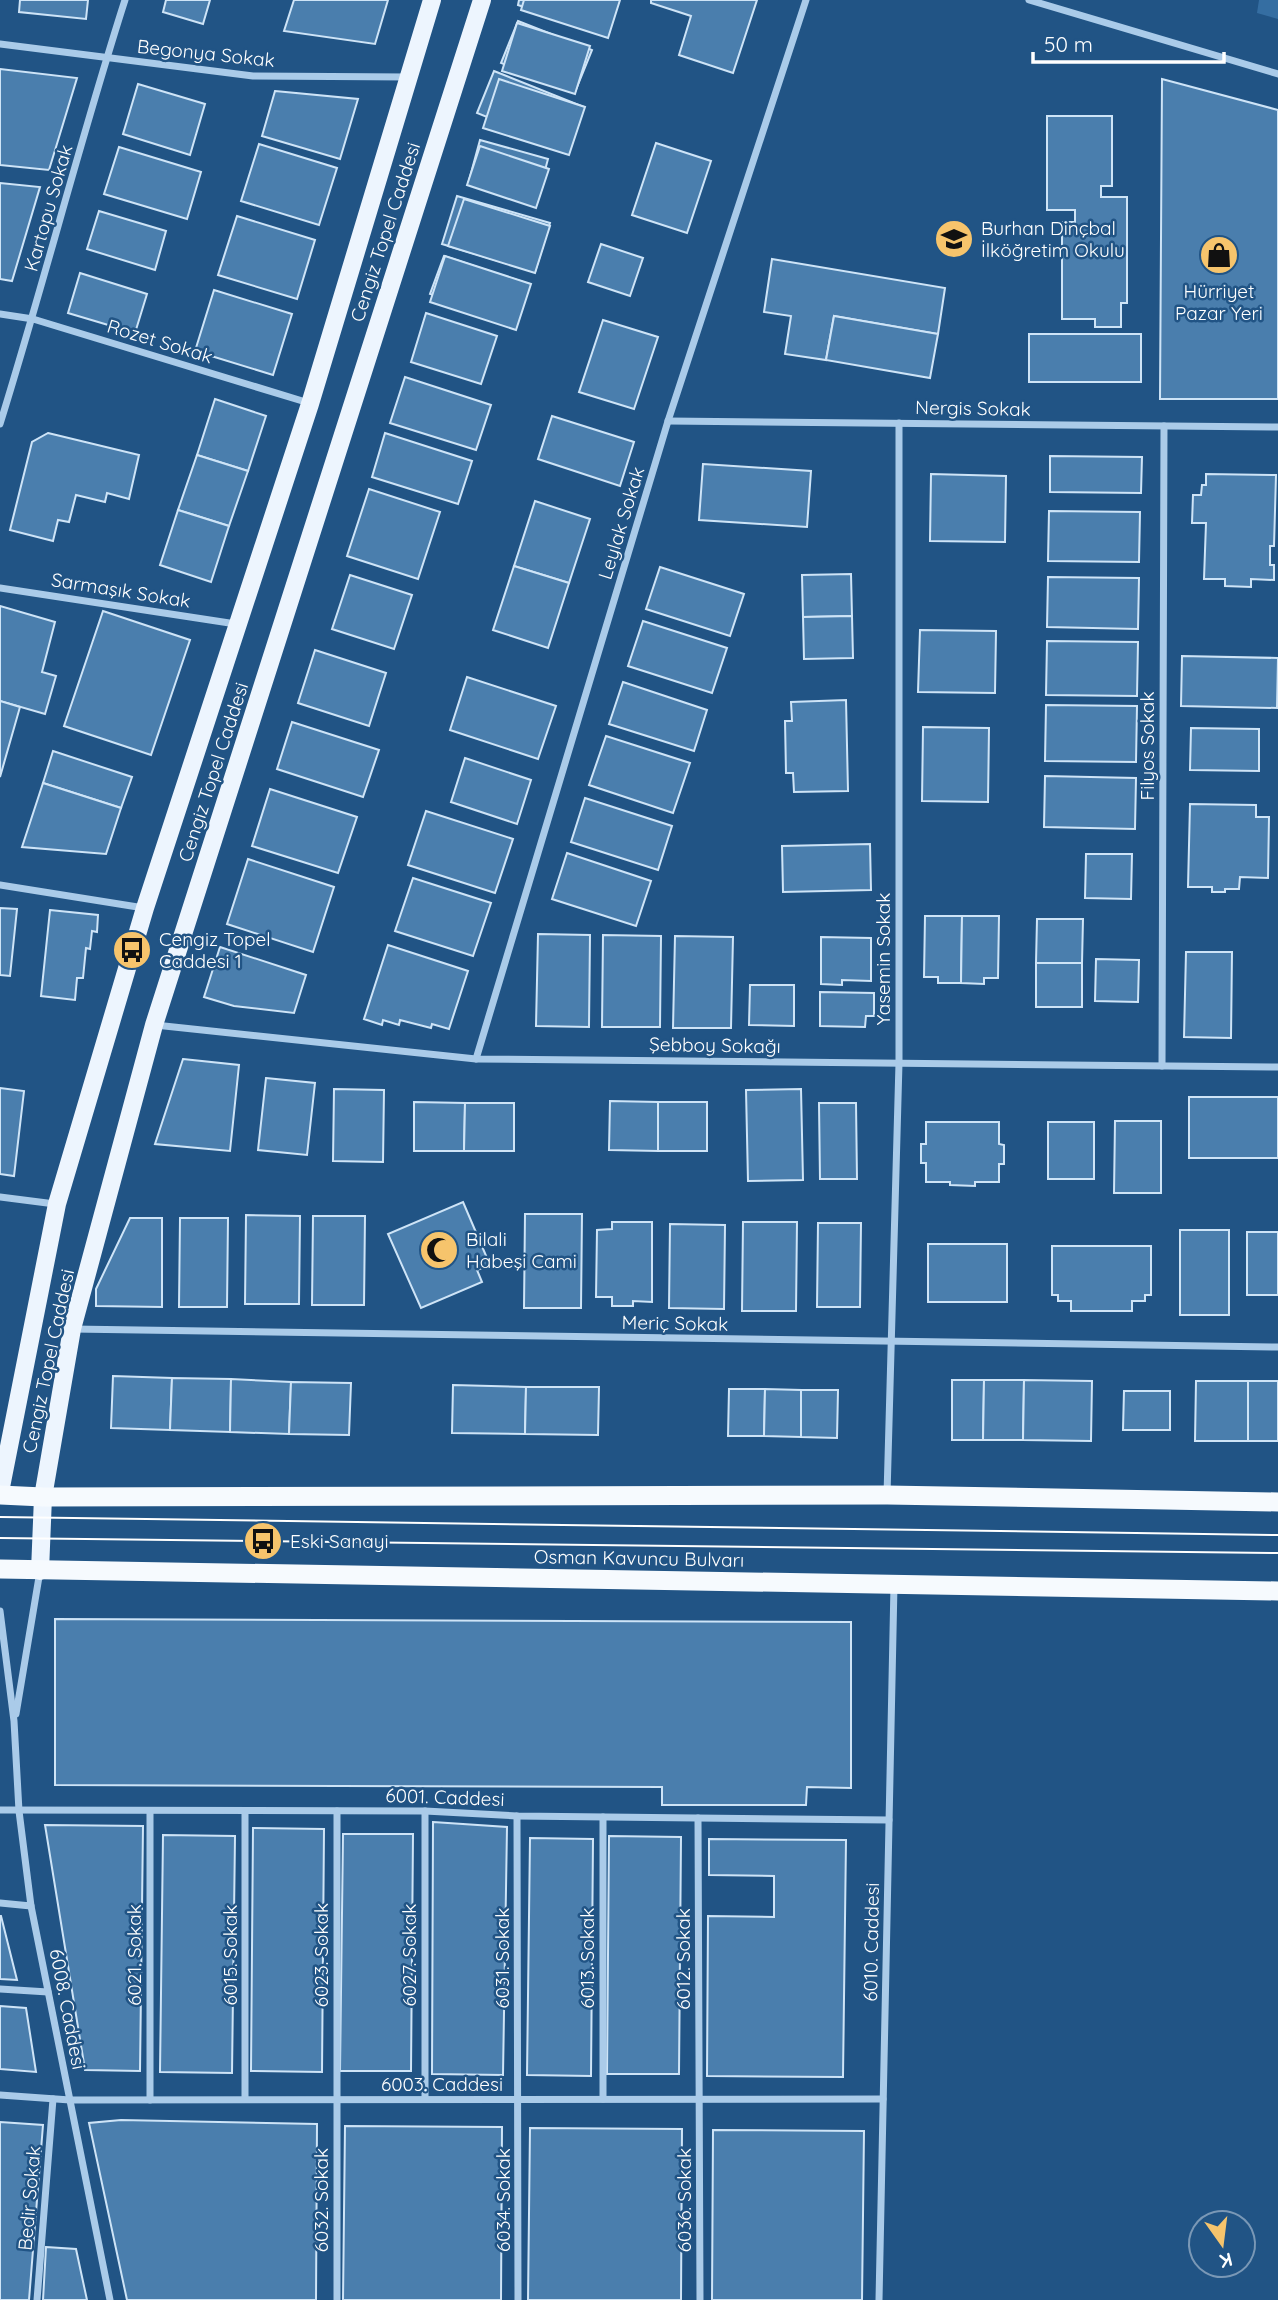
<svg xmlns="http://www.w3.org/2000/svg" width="1278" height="2300" viewBox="0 0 1278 2300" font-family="Quicksand,sans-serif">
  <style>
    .green { fill: #356ea2 }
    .building { fill: #4a7ead; stroke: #cee4f7; stroke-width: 2 }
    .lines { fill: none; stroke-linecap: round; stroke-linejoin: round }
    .minor { stroke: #aacbe9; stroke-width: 7 }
    .primary { stroke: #edf5fe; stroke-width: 18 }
    .trunk { stroke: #f6fafe; stroke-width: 19 }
    .tram { stroke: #fff; stroke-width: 2 }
    .labels { text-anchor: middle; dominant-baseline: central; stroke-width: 5; stroke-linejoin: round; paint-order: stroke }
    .street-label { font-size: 19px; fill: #fff; stroke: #215485 }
    .poi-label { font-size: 19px; fill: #fff; stroke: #215485; text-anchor: start }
  </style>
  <rect width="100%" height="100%" fill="#215485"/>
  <polygon class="green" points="1259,0 1278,0 1278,19 1257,13"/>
  <g class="building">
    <polygon points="20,0 88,0 86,19 19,12"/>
    <polygon points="166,0 210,0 203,24 163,12"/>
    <polygon points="294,0 388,0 375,44 284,31"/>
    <polygon points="519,0 619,0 607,35 518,5"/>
    <polygon points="524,0 620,0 608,38 521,10"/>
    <polygon points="651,0 757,0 733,73 679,55 691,16 651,3"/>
    <polygon points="518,21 592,50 575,92 501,63"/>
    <polygon points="517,23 590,46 575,94 502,71"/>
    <polygon points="0,69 77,78 49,170 0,165"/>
    <polygon points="494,71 584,107 567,149 477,113"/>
    <polygon points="499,79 585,107 569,155 483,128"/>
    <polygon points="1162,79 1278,110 1278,399 1160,399"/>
    <polygon points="138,84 205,104 190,155 123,134"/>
    <polygon points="275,91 358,99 340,159 262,136"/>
    <polygon points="1047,116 1112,116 1112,186 1101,186 1101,197 1127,197 1127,303 1121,303 1121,327 1095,327 1095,319 1062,319 1062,222 1075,222 1075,210 1047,210"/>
    <polygon points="480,140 548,159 536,204 468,184"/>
    <polygon points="656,143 711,161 687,233 632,215"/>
    <polygon points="259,144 337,168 319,225 241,201"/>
    <polygon points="480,146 549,169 536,208 467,185"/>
    <polygon points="119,147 201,172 187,219 104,194"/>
    <polygon points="0,183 40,187 12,281 0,279"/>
    <polygon points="457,196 550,223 535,272 442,244"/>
    <polygon points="464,199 550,226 535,273 448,246"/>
    <polygon points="99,211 166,231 155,270 87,249"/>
    <polygon points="237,216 315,240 297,299 218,275"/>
    <polygon points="601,244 643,258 630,296 588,282"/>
    <polygon points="444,256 529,284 516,323 430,294"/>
    <polygon points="445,256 531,284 516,330 430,302"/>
    <polygon points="772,259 945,288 938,334 834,316 826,360 785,354 791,316 764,312"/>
    <polygon points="80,273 147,294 135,333 68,313"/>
    <polygon points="214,290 292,314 273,375 195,351"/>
    <polygon points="426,313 497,336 481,384 411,362"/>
    <polygon points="834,316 938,334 930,378 826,360"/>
    <polygon points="603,320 658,337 634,409 579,392"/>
    <rect x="1029" y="334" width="112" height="48"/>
    <polygon points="405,377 491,405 476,450 390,423"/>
    <polygon points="215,399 266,416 248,471 197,455"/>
    <polygon points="552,416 634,442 620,486 538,459"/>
    <polygon points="48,433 139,455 129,499 107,493 105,502 76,495 69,522 58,520 53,541 10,530 32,442"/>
    <polygon points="385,433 472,461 458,504 372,477"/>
    <polygon points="197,455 248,471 229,526 178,510"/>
    <polygon points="1050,456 1142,457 1141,493 1050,492"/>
    <polygon points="703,464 811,471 807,527 699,520"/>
    <polygon points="931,474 1006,476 1005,542 930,541"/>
    <polygon points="1206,474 1276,475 1274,546 1270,546 1270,565 1274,565 1274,580 1251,579 1251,587 1225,586 1225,579 1204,579 1206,523 1192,523 1193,495 1201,495 1202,485 1206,485"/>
    <polygon points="369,489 440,512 418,579 347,556"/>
    <polygon points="535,501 590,519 569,583 514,566"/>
    <polygon points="178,510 229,526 211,582 160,565"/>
    <polygon points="1049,511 1140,512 1139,562 1048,561"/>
    <polygon points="514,566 569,583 548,648 493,630"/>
    <polygon points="660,567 744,594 730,636 646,609"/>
    <polygon points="851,574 852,616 803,617 802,575"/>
    <polygon points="350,575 412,595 394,649 332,629"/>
    <polygon points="1048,577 1139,578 1138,629 1047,627"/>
    <polygon points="0,606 55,622 42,672 56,676 45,714 0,701"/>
    <polygon points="103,611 190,640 151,755 64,726"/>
    <polygon points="852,616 853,658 804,659 803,617"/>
    <polygon points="643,621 727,648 712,693 628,666"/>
    <polygon points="920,630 996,631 995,693 918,692"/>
    <polygon points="1047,641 1138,642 1137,696 1046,695"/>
    <polygon points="315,650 386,673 369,726 298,703"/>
    <polygon points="1182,656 1278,658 1277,708 1181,706"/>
    <polygon points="467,677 556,706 538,759 450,730"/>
    <polygon points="623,682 707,710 694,751 609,724"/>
    <polygon points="846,700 848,791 794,792 793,773 786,773 785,721 792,721 791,702"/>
    <polygon points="0,701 20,707 0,777"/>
    <polygon points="1046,705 1137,706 1136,762 1045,761"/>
    <polygon points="292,722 379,750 363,797 277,769"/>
    <polygon points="923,727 989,728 988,802 922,801"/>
    <polygon points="1191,728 1259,729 1259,771 1190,770"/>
    <polygon points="606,736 690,763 673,813 589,785"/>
    <polygon points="53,751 132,777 121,808 43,783"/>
    <polygon points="465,758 531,780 517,824 451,802"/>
    <polygon points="1045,776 1136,778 1135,829 1044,827"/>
    <polygon points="43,783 121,808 106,854 22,847"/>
    <polygon points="270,789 357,817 338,873 252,846"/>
    <polygon points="585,798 672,826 658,870 571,842"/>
    <polygon points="1190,804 1256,805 1256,817 1269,817 1268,878 1240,877 1239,889 1225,889 1225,892 1212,892 1212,887 1188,887"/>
    <polygon points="426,811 513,839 495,893 408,865"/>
    <polygon points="870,844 871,890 783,892 782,846"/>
    <polygon points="567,853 651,881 636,926 552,899"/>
    <polygon points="1086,854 1132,854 1131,899 1085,898"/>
    <polygon points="248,859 334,887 313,952 227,924"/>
    <polygon points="413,878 491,903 473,956 395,931"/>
    <polygon points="0,908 17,909 10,976 0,975"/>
    <polygon points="50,910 98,915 97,932 92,931 90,949 86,948 83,978 77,978 75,1000 41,996"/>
    <polygon points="925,916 962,916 961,983 938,983 938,977 924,977"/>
    <polygon points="962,916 999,916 998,978 984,978 984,984 961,983"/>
    <polygon points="1037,919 1083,919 1082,963 1036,963"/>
    <polygon points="538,934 590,935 589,1027 536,1026"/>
    <polygon points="603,935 661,936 660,1027 602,1027"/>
    <polygon points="675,936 733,937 731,1028 673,1028"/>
    <polygon points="821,937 871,938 871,981 842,980 842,985 821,984"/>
    <polygon points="388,945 468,971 449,1029 432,1024 431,1028 400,1020 399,1025 383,1020 382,1025 364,1019"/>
    <polygon points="220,947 306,975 294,1013 234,1006 204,997"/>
    <polygon points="1186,952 1232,952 1231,1038 1184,1037"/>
    <polygon points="1096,959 1139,960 1138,1002 1095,1001"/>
    <rect x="1036" y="963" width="46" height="44"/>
    <polygon points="750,985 794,985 794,1026 749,1025"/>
    <polygon points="820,992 874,993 874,1016 866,1016 865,1027 820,1026"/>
    <polygon points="183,1059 239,1065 230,1151 155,1144"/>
    <polygon points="266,1078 315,1083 307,1155 258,1150"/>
    <polygon points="0,1088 24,1091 14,1176 0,1174"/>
    <polygon points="334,1089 384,1090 383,1162 333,1161"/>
    <polygon points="801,1089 803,1180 748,1181 746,1090"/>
    <rect x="1189" y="1097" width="89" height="61"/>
    <polygon points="610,1101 658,1102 658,1151 609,1150"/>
    <polygon points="414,1102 465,1103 464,1151 414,1151"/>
    <rect x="658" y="1102" width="49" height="49"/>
    <polygon points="465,1103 514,1103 514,1151 464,1151"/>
    <polygon points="819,1103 856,1103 857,1179 820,1179"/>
    <polygon points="1115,1121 1161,1121 1161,1193 1114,1193"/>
    <polygon points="926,1122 999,1122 999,1144 1004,1145 1004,1164 999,1164 999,1182 975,1182 975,1186 950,1185 950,1182 926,1182 926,1163 921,1163 921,1144 926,1144"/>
    <rect x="1048" y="1122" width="46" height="57"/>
    <polygon points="463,1202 490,1265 477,1270 482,1282 421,1308 388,1234"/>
    <polygon points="525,1214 582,1214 581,1308 524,1308"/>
    <polygon points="246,1215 300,1216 299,1304 245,1304"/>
    <polygon points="313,1216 365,1216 364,1305 312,1305"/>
    <polygon points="130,1218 162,1218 162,1307 96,1306 96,1289"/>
    <polygon points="180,1218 228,1218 227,1307 179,1307"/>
    <polygon points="612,1222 652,1222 652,1302 633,1301 633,1306 612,1306 612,1297 596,1297 597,1230 612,1229"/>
    <polygon points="743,1222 797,1222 796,1311 742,1311"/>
    <polygon points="818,1223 861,1223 860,1307 817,1307"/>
    <polygon points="670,1224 725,1225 724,1309 669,1308"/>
    <rect x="1180" y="1230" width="49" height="85"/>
    <rect x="1247" y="1232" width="31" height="63"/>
    <rect x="928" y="1244" width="79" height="58"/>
    <polygon points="1052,1246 1151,1246 1151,1295 1145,1295 1145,1301 1132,1301 1132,1311 1071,1311 1071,1301 1058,1301 1058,1295 1052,1295"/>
    <polygon points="113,1376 172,1378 170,1430 111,1428"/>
    <polygon points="172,1378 231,1379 230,1432 170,1430"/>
    <polygon points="231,1379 291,1382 289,1434 230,1432"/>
    <polygon points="952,1380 984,1380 983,1440 952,1440"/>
    <polygon points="984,1380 1024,1380 1023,1440 983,1440"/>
    <polygon points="1024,1380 1092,1381 1091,1441 1023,1440"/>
    <polygon points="1196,1381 1248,1381 1248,1441 1195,1441"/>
    <rect x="1248" y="1381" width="30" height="60"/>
    <polygon points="291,1382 351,1383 349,1435 289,1434"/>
    <polygon points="453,1385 526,1387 525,1434 452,1433"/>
    <polygon points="526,1387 599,1387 598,1435 525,1434"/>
    <polygon points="729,1389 765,1389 764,1436 728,1436"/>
    <polygon points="765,1389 801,1390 801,1437 764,1436"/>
    <polygon points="801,1390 838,1390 837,1438 801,1437"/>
    <polygon points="1124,1391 1170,1391 1170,1430 1123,1430"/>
    <polygon points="55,1619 851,1622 851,1788 807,1787 806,1805 662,1805 662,1787 55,1785"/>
    <polygon points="433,1822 507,1827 503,2075 432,2074"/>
    <polygon points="45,1825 143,1826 140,2071 85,2070"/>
    <polygon points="253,1828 324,1829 322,2072 251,2071"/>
    <polygon points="343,1834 413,1834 411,2071 340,2071"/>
    <polygon points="163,1835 235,1836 232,2073 160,2072"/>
    <polygon points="609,1836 681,1837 679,2074 607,2074"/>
    <polygon points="530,1838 593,1839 591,2076 527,2075"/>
    <polygon points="709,1839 846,1840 843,2077 707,2076 708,1916 774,1917 774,1876 709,1875"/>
    <polygon points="0,1916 1,1916 17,1980 0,1979"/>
    <polygon points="0,2006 26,2008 36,2072 0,2069"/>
    <polygon points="121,2120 317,2124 316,2300 127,2300 89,2123"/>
    <polygon points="0,2122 43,2125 29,2300 0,2300"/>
    <polygon points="345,2126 502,2127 501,2300 343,2300"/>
    <polygon points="530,2128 682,2129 681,2300 528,2300"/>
    <polygon points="713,2130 864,2131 862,2300 712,2300"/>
    <polygon points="46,2247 76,2249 87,2300 43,2300"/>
  </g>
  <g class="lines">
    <g class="minor">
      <polyline points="1029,0 1278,74"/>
      <polyline points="0,44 253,76 408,77"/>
      <polyline points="0,314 33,319 309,403"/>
      <polyline points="668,421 1278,427"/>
      <path d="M0 424C44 283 80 140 125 0"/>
      <polyline points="0,588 236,624"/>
      <polyline points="0,885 144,908"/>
      <polyline points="155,1025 476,1059 1278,1067"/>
      <polyline points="476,1059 668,421 806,0"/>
      <polyline points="1162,1066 1164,426"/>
      <polyline points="0,1197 55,1204"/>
      <polyline points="72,1329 1278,1347"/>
      <polyline points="887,1495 899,1063 899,423"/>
      <polyline points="0,1611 14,1721 19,1811 31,1906 110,2300"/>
      <polyline points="16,1714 40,1571"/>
      <polyline points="0,1810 425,1811 517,1816 889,1820"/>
      <polyline points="150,1811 150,2100"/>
      <polyline points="245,1811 245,2099"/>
      <polyline points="337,1811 337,2300"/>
      <polyline points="425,1811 425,2099"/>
      <polyline points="517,1816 518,2300"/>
      <polyline points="603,1817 603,2099"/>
      <polyline points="698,1818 700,2300"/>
      <polyline points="0,1903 31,1906"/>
      <polyline points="0,1989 48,1992"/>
      <polyline points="0,2095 70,2100 883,2099"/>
      <polyline points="37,2300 53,2099"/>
      <polyline points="879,2300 894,1585"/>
    </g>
    <g class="primary">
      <polyline points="0,1492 57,1204 145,908 310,404 432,0"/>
      <polyline points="40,1571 43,1497 72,1329 154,1025 482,0"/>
    </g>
    <g class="trunk">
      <polyline points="0,1495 43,1497 887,1495 1278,1502"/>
      <polyline points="0,1569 1278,1591"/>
    </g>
    <g class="tram">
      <polyline points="0,1517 1278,1535"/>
      <polyline points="0,1538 1278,1553"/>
    </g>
  </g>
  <defs>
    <symbol id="school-disc" viewBox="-11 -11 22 22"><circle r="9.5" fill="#f6c46c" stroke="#215485"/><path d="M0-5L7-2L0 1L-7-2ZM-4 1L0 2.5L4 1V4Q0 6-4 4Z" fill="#111"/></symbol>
    <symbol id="shop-disc" viewBox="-11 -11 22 22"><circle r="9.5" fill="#f6c46c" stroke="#215485"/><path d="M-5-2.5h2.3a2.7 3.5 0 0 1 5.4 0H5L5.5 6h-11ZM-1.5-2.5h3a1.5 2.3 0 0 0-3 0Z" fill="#111"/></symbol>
    <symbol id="bus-disc" viewBox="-11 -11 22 22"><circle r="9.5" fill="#f6c46c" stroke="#215485"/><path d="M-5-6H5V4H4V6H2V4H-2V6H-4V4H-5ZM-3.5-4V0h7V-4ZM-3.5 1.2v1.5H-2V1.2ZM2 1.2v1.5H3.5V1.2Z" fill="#111"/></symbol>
    <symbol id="mosque-disc" viewBox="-11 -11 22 22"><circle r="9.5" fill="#f6c46c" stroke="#215485"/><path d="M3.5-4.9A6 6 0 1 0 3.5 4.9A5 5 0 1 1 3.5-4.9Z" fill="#111"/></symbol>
  </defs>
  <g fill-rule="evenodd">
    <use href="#school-disc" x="932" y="217" width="44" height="44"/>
    <use href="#shop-disc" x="1197" y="233" width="44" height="44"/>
    <use href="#bus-disc" x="110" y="928" width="44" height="44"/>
    <use href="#mosque-disc" x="417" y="1228" width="44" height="44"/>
    <use href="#bus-disc" x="241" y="1519" width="44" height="44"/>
  </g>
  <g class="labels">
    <g class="street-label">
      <text transform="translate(206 53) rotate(6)">Begonya Sokak</text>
      <text transform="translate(48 208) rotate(-74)">Kartopu Sokak</text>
      <text transform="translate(385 232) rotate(-72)">Cengiz Topel Caddesi</text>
      <text transform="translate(160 341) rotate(17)">Rozet Sokak</text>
      <text transform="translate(973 408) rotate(1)">Nergis Sokak</text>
      <text transform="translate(621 523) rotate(-73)">Leylak Sokak</text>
      <text transform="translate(121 590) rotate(9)">Sarmaşık Sokak</text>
      <text transform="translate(1147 746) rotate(-90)">Filyos Sokak</text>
      <text transform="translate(213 772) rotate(-72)">Cengiz Topel Caddesi</text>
      <text transform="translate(883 959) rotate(-90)">Yasemin Sokak</text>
      <text transform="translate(715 1045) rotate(1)">Şebboy Sokağı</text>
      <text transform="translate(675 1323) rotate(1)">Meriç Sokak</text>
      <text transform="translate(48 1361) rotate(-78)">Cengiz Topel Caddesi</text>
      <text transform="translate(639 1558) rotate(1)">Osman Kavuncu Bulvarı</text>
      <text transform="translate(445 1797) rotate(2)">6001. Caddesi</text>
      <text transform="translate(871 1942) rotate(-89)">6010. Caddesi</text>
      <text transform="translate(134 1955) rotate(-90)">6021. Sokak</text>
      <text transform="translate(230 1955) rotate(-90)">6015. Sokak</text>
      <text transform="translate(321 1955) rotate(-90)">6023. Sokak</text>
      <text transform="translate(409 1955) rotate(-90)">6027. Sokak</text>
      <text transform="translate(502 1958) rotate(-90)">6031. Sokak</text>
      <text transform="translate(587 1958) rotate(-90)">6013. Sokak</text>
      <text transform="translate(683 1959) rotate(-90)">6012. Sokak</text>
      <text transform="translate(68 2009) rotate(79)">6008. Caddesi</text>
      <text x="442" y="2084">6003. Caddesi</text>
      <text transform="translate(29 2198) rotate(-85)">Bedir Sokak</text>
      <text transform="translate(321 2200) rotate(-90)">6032. Sokak</text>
      <text transform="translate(503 2200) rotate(-90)">6034. Sokak</text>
      <text transform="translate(684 2200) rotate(-90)">6036. Sokak</text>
    </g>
    <g class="poi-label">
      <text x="981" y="228">Burhan Dinçbal<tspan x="981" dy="22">İlköğretim Okulu</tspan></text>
      <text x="1219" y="291" text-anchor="middle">Hürriyet<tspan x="1219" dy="22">Pazar Yeri</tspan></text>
      <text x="159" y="939">Cengiz Topel<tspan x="159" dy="22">Caddesi 1</tspan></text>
      <text x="466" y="1239">Bilali<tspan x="466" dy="22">Habeşi Cami</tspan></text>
      <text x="290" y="1541">Eski Sanayi</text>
    </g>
  </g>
  <g transform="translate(1222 2244) rotate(166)"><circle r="33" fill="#215485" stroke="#7a98b6" stroke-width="2"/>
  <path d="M0-5L12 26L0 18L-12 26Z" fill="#f6c46c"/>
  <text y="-10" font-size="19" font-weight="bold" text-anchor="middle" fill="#ffffff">K</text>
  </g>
  <path d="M1033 52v10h191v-10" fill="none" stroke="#ffffff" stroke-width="3.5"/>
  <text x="1044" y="52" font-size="21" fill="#ffffff" stroke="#215485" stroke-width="5" paint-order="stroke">50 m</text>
</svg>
